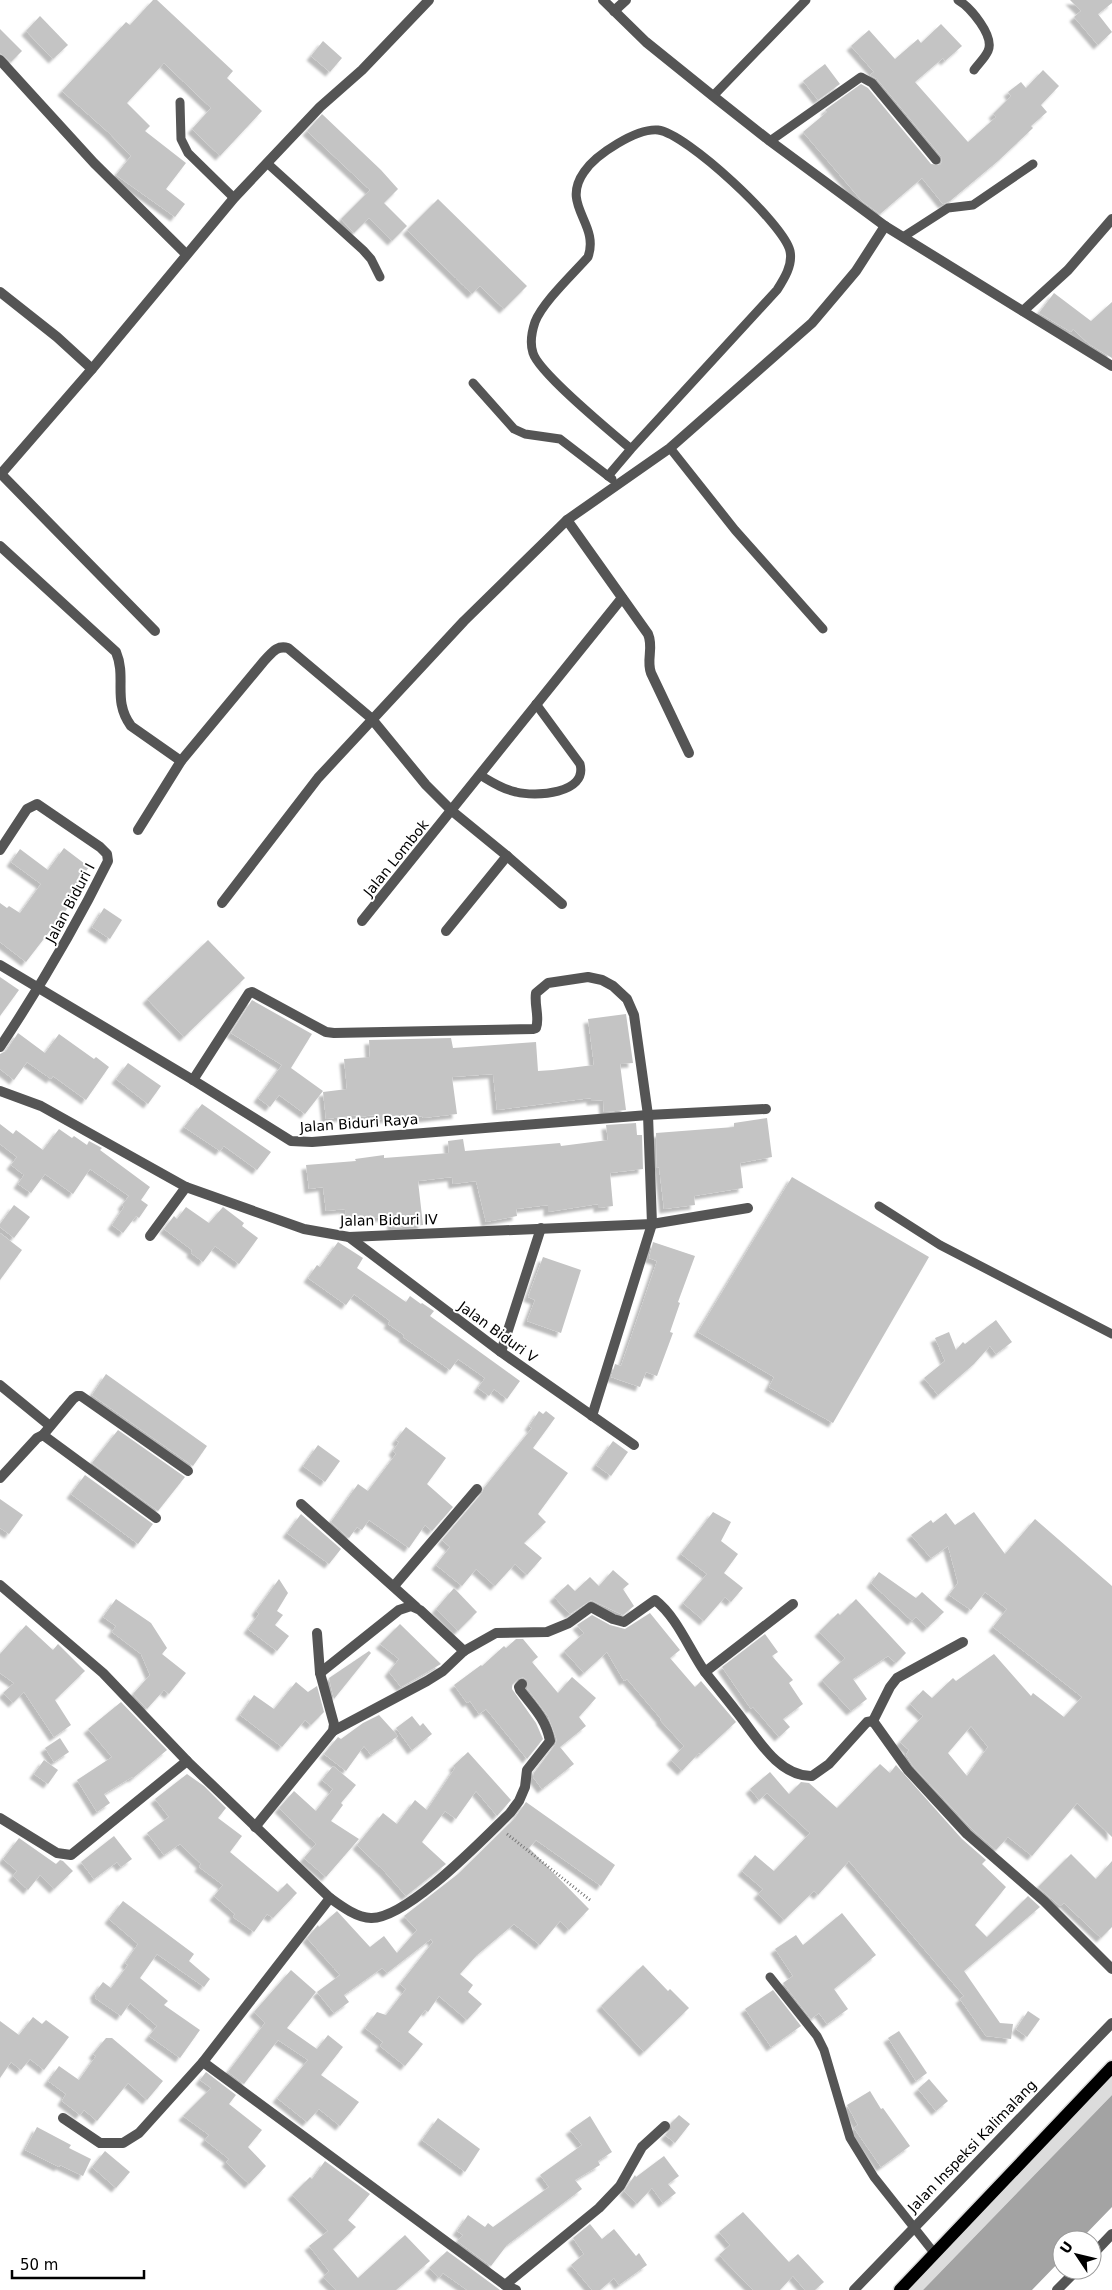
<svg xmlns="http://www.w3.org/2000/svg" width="1112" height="2290" viewBox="0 0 1112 2290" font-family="'DejaVu Sans',sans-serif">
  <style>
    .green { fill: #dcdcdc }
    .water { fill: #a3a3a3 }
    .building { fill: #c4c4c4; fill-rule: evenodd; filter: url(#shadow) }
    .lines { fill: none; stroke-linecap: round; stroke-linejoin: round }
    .primary-casing { stroke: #dbdbdb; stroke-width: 15 }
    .path { stroke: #777; stroke-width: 3; stroke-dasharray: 1 2.5; stroke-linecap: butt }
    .service { stroke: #555; stroke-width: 9 }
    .minor { stroke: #555; stroke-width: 10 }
    .tertiary { stroke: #555; stroke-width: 10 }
    .primary { stroke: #000; stroke-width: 12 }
    .labels { text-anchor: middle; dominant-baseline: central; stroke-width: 4; stroke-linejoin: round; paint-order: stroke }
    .street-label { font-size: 14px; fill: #000; stroke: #fff }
  </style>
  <defs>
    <filter id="shadow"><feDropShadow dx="-4.5" dy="4.5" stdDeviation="1" flood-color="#0004"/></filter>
  </defs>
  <rect width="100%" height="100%" fill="#fff"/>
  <polygon class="green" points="1112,2067 1112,2095 923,2290 900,2290"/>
  <polygon class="water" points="1112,2095 1112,2207 1080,2240 1062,2240 1062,2259 1032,2290 923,2290"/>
  <g class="building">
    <polygon points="153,0 157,0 233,71 227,78 262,111 220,156 192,129 211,108 164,63 127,103 150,126 145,131 186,163 166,189 185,204 175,217 116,175 131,156 109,133 62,91 126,22 130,25"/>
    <polygon points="1070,0 1112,0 1112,3 1098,14 1112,32 1098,45 1074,17 1081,11"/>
    <polygon points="40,16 68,45 53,59 26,31"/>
    <polygon points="941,24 962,46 945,61 943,58 915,82 968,142 996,117 993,114 1011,96 1008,92 1021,82 1026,88 1043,70 1059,86 1041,105 1047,112 1031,126 1033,128 998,161 950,201 943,204 922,178 880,214 862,201 803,132 827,112 825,110 861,84 868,88 931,164 940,165 942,162 941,156 877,79 870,75 874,72 851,46 869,30 895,59 918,39 921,43"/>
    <polygon points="0,29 22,51 11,62 0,53"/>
    <polygon points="323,41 342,58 330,72 311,56"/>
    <polygon points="825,64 840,84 818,100 803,81"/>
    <polygon points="322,114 381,170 398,189 384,203 407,226 392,241 369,218 354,233 341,219 370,190 307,131"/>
    <polygon points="438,199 527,286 504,309 480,286 472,294 407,230"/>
    <polygon points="1054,293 1091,321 1112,302 1112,358 1089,344 1073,329 1071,332 1039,313"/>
    <polygon points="64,848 89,867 65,901 70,905 26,962 0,942 0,903 7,908 9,906 20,913 41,884 11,862 20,849 48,870"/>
    <polygon points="104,908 122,920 110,939 92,927"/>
    <polygon points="208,940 245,978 184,1037 147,999"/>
    <polygon points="0,977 19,990 0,1016"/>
    <polygon points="252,1000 312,1034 291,1068 323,1091 305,1114 279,1095 270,1107 258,1098 282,1065 231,1033"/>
    <polygon points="626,1014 633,1063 620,1064 626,1110 604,1112 603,1100 591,1101 591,1098 497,1110 493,1074 452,1077 457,1114 423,1118 422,1116 405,1118 404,1116 374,1120 374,1115 359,1117 359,1115 326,1119 323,1092 347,1089 344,1059 370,1057 369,1040 451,1038 453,1048 536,1042 538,1071 553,1070 594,1065 588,1019"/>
    <polygon points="18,1033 45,1053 59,1034 94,1059 96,1057 109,1067 86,1100 53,1076 51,1079 27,1062 14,1080 0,1069 0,1054 6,1051"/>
    <polygon points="128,1063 161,1086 148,1104 116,1079"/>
    <polygon points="202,1104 271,1152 257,1170 224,1146 220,1151 184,1127"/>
    <polygon points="767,1118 772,1157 740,1163 743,1188 694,1196 695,1205 664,1209 659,1167 657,1168 656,1133 734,1127 734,1123"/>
    <polygon points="636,1123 637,1135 642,1135 643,1169 610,1173 613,1206 598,1208 598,1204 548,1212 548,1205 516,1209 517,1216 486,1222 476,1181 453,1184 452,1177 418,1181 423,1225 392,1228 391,1216 346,1221 345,1209 326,1211 323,1187 309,1189 306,1165 356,1161 355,1159 384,1155 384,1158 449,1153 448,1141 463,1139 465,1151 560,1143 561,1146 608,1140 606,1125"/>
    <polygon points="0,1124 13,1134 16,1130 43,1150 59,1129 72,1138 74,1136 87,1145 89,1141 102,1148 100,1150 150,1187 141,1200 148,1205 139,1218 136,1216 123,1233 112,1225 124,1207 122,1205 129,1196 90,1169 73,1194 45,1174 31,1193 18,1184 24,1175 11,1165 17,1157 0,1144"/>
    <polygon points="792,1177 929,1257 833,1423 769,1387 774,1377 698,1332"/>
    <polygon points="14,1205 30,1217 14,1238 0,1227 0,1224"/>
    <polygon points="186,1207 209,1223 223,1207 244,1223 242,1226 258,1238 239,1264 215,1246 203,1262 191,1253 192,1250 164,1229 174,1216 177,1219"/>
    <polygon points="0,1233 22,1250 0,1280"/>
    <polygon points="338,1242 363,1258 357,1268 406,1302 410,1296 421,1304 422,1303 434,1311 430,1316 520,1381 507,1399 494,1389 489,1396 478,1388 485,1378 458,1359 450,1370 403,1337 404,1335 388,1324 390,1321 354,1294 346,1305 308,1278 317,1265 320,1267"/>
    <polygon points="653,1242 695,1256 678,1302 680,1303 670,1332 673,1333 657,1376 646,1372 640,1387 611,1377 615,1364 621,1366 657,1261 649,1258"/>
    <polygon points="543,1257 581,1270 561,1333 527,1321 535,1300 528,1297"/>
    <polygon points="996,1320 1012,1342 996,1354 990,1346 974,1364 938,1395 924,1378 945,1361 935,1338 949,1332 956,1350 963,1342 965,1344"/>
    <polygon points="106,1374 207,1446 193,1466 92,1395"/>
    <polygon points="539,1411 543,1414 546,1411 555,1418 533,1448 568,1473 538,1514 546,1522 524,1543 542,1558 527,1575 515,1564 495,1586 476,1569 462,1586 436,1565 450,1547 442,1540 482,1493 484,1488 532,1428 529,1426"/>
    <polygon points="406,1427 446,1458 427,1484 453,1507 432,1531 425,1525 409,1548 369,1520 362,1530 357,1527 349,1538 331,1522 358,1484 368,1491 396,1454 393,1451 399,1442 396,1440"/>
    <polygon points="118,1430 185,1477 158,1511 92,1463"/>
    <polygon points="613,1441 628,1452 611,1476 596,1465"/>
    <polygon points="318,1445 340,1461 325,1482 303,1466"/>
    <polygon points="85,1475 153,1524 138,1544 71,1494"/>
    <polygon points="0,1499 23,1515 9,1534 0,1528"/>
    <polygon points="713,1512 731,1522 721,1541 738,1554 724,1573 743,1588 731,1602 725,1597 704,1621 683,1603 707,1574 681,1554"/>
    <path d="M974 1512 1005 1554 1035 1519 1112 1586V1837L1077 1803 1032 1856 1008 1837 996 1850 972 1829 913 1766 906 1755 909 1750 900 1742 923 1716 910 1704 923 1690 932 1698 953 1678 956 1681 994 1654 1031 1696 1033 1693 1064 1717 1082 1697 993 1627 1007 1609 985 1592 971 1610 949 1595 958 1583 948 1546 931 1558 911 1535 931 1520 933 1523 946 1513 955 1525ZM971 1726 988 1747 967 1776 948 1753Z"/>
    <polygon points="301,1514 341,1549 329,1564 287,1533"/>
    <polygon points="613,1570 629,1584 623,1589 634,1606 623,1615 591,1600 570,1614 554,1597 568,1584 575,1591 590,1577 599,1586"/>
    <polygon points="879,1572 916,1598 922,1592 944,1612 927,1628 916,1617 912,1621 871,1583"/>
    <polygon points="279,1579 288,1593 277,1611 283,1615 275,1625 289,1636 277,1651 248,1629 259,1614 256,1611"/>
    <polygon points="454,1588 477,1612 458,1631 436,1609"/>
    <polygon points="116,1599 151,1623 167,1648 162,1654 186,1673 169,1694 164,1690 147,1709 133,1694 150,1675 141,1654 112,1632 116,1626 103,1617"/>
    <polygon points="856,1599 906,1653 896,1663 888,1656 853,1679 867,1699 851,1711 822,1680 845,1658 819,1632 838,1613 840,1615"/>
    <polygon points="650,1613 680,1650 670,1658 695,1687 701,1681 736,1722 701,1754 699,1753 682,1771 671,1760 684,1746 660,1720 661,1719 627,1679 624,1681 607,1652 584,1673 564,1651 584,1633 577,1625 592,1615 610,1625 625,1629"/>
    <polygon points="400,1624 441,1664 401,1687 389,1672 399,1659 380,1644"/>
    <polygon points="26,1625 53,1650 58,1644 85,1671 55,1700 71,1725 54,1737 24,1692 13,1703 3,1693 14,1683 0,1673 0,1654"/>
    <polygon points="765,1634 778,1652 772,1656 793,1680 789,1683 803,1704 783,1719 790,1727 779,1737 753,1707 751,1709 722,1667"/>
    <polygon points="516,1639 523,1639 538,1657 532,1662 558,1693 572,1677 596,1698 579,1717 586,1726 560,1747 574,1764 542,1789 533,1777 534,1773 555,1745 557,1740 548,1716 527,1688 527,1680 523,1677 518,1679 512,1685 512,1689 536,1723 543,1739 527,1759 486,1709 479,1714 470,1701 467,1703 454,1685 481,1665 482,1666 504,1646 506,1648"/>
    <polygon points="369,1651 371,1653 334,1699 329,1678"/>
    <polygon points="296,1682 308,1692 317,1686 324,1712 311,1725 305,1720 282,1747 240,1715 254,1695 274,1709"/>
    <polygon points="121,1702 167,1750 133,1778 132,1777 104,1794 110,1803 97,1812 77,1780 112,1757 88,1729"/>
    <polygon points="379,1715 398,1736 371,1755 364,1746 346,1771 324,1754 338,1737 341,1739 363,1723"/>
    <polygon points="412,1716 420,1726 423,1723 432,1734 412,1750 396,1728"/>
    <polygon points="60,1738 69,1752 54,1762 45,1748"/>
    <polygon points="468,1752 511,1800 497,1816 476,1791 456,1819 445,1811 422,1842 446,1864 406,1896 384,1871 357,1845 383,1813 397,1824 415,1800 427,1810 455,1768 453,1766"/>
    <polygon points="44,1760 58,1770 48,1784 34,1774"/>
    <polygon points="880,1764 890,1773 896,1765 962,1839 986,1860 982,1864 1006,1887 975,1925 987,1937 1028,1896 1040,1907 964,1971 1000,2023 1013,2024 1011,2039 986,2036 960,1999 964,1996 849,1861 818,1895 814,1891 784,1920 758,1894 763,1889 742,1871 755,1855 774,1871 810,1833 767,1793 759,1800 750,1789 770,1772 789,1794 801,1782 809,1783 837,1808"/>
    <polygon points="333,1766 356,1785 341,1803 343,1805 331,1821 359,1839 326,1877 304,1858 316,1844 279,1808 294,1791 316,1811 333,1789 322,1780"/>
    <polygon points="187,1774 204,1786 226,1808 218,1818 242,1836 230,1852 278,1892 287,1883 297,1893 273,1918 267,1914 254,1932 233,1917 235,1914 214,1896 223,1885 199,1867 201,1864 180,1844 164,1855 147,1833 169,1817 155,1799"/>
    <polygon points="526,1802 615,1865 601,1886 536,1840 529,1848 589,1909 569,1930 560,1921 540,1945 514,1924 477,1955 460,1974 473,1985 468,1992 482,2004 467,2020 439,1996 428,2012 425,2010 408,2032 423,2044 405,2066 380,2046 383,2042 365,2028 377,2012 386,2015 406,1989 400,1984 433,1942 431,1939 387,1973 382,1968 344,1995 349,2002 334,2013 317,1992 340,1975 307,1938 318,1925 319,1927 337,1911 370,1947 384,1936 397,1953 417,1930 404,1916 458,1874 515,1818"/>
    <polygon points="114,1836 132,1859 121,1867 117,1862 94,1879 81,1862"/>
    <polygon points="19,1838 56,1864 60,1860 63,1861 73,1871 54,1889 40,1875 28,1890 13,1876 17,1871 3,1859"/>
    <polygon points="1071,1854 1096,1879 1112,1861 1112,1927 1101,1938 1064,1903 1060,1906 1038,1887"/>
    <polygon points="123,1901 194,1954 189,1961 210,1979 204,1987 157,1954 140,1978 168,2001 164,2005 200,2030 180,2058 149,2036 157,2026 130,2003 121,2016 95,1998 96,1996 94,1994 103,1982 111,1988 128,1965 125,1963 138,1944 109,1919"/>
    <polygon points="842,1913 876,1955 834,1989 848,2009 827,2024 819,2013 811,2019 783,1983 793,1976 775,1949 796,1935 803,1945"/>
    <polygon points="643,1965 668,1991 670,1989 689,2008 644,2052 601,2006"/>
    <polygon points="291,1970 316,1992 287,2028 317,2049 328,2035 343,2047 321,2075 359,2102 340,2126 319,2109 307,2122 277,2098 308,2060 278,2040 244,2084 228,2072 265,2023 254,2012"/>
    <polygon points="773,1990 801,2026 771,2047 745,2009"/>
    <polygon points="1028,2011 1040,2019 1027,2037 1016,2029"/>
    <polygon points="33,2017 42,2024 46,2020 69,2037 44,2070 30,2059 21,2070 11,2062 0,2078 0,2021 19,2035"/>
    <polygon points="899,2031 927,2073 916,2081 888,2038"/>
    <polygon points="106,2038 112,2038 163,2081 147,2100 128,2083 97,2121 84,2110 80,2115 62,2101 66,2094 48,2081 59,2066 79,2080 96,2056 93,2054"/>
    <polygon points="206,2072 236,2095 229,2104 262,2130 248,2147 266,2166 249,2184 226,2162 229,2159 205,2140 209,2135 183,2116 211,2088 200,2080"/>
    <polygon points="929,2079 948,2101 936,2111 918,2089"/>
    <polygon points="870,2091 881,2109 883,2108 910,2146 881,2167 854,2128 858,2125 847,2105"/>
    <polygon points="679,2115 690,2124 675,2143 665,2135 671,2129 671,2123"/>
    <polygon points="590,2116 612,2152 598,2161 600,2165 575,2180 582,2189 507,2245 491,2266 457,2241 463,2235 457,2231 468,2215 485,2227 488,2223 493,2227 549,2187 540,2175 582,2145 570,2130"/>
    <polygon points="438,2118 480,2149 465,2172 422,2140"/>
    <polygon points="37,2127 71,2145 69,2148 91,2159 83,2176 60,2165 59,2167 25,2150"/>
    <polygon points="105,2151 130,2172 116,2188 92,2167"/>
    <polygon points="664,2156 679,2176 668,2184 676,2193 663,2203 652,2188 637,2204 624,2191 635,2175 636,2177"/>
    <polygon points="325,2161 370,2194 348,2220 356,2227 333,2249 358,2278 405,2235 430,2261 396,2290 336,2290 323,2277 329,2271 309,2246 328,2231 292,2195 310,2177 312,2179"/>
    <polygon points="743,2212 789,2262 798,2254 824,2282 815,2290 805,2290 793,2276 780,2290 753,2290 719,2255 730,2245 719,2232"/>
    <polygon points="590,2224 602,2239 614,2229 636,2256 639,2253 647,2265 619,2285 614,2278 600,2290 592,2290 571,2265 584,2254 573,2238"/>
    <polygon points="447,2251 500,2290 467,2290 443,2273 439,2278 429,2268"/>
  </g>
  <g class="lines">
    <defs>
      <polyline id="primary" points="900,2290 1112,2067"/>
    </defs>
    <use href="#primary" class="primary-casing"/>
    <polyline class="path" points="507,1834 590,1900"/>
    <g class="service">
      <path d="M958 0C970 7 995 36 988 51 985 58 978 64 974 70"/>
      <polyline points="713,96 806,0"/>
      <polyline points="180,102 181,139 188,153 234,198"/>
      <polyline points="770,141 861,77 872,83 936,160"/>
      <polyline points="267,163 363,250 371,259 380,277"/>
      <polyline points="903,237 948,208 973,205 1033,164"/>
      <polyline points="473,383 514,429 525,434 560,439 612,479"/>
      <polyline points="670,448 735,530 823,629"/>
      <path d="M608 476 631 449 777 290C784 279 793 265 790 251 784 224 686 133 658 130 637 128 596 154 584 172 560 206 600 223 588 257 572 275 543 302 535 322 532 331 530 344 533 353 539 373 611 432 631 449"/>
      <path d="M480 775C492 782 502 789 516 792 535 797 588 794 580 764L536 704"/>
      <polyline points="879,1206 940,1245 1112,1334"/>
      <polyline points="770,1977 817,2036 824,2050 850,2138 874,2177 935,2254"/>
    </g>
    <g class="minor">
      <polyline points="614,11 626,0"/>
      <polyline points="0,60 94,163 186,254"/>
      <polyline points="0,292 57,337 92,369"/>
      <polyline points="1023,311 1068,270 1112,219"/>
      <polyline points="1,474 155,631"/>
      <polyline points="0,475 92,369 234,198 320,107 362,70 429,0"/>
      <path d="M567 520 648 634C654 648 646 659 651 673L689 753"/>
      <path d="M0 546 116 652C127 678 112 700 131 726L181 761"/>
      <path d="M138 830 181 761 264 661C272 653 276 645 288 648L371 718 426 785 452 811 507 856 562 904"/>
      <path d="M0 850 27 809 37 804 100 847 107 854 108 861C76 926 40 987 0 1047"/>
      <polyline points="222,903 318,778 464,621 567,520 670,448 812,323 856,271 885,226"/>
      <polyline points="362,921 622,598"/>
      <polyline points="446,931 507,856"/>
      <polyline points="0,965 193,1080 291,1141 312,1142 648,1115 766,1109"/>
      <path d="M193 1080 249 993 252 992 326 1032 334 1033 533 1029 536 1028C540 1018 534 1005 536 993L548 983 588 977 602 980 613 986 627 999 634 1015 648 1115 652 1224 592 1416"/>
      <polyline points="0,1091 41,1106 186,1187 304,1229 349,1237 652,1224 748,1208"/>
      <polyline points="150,1236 186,1187"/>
      <polyline points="349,1237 501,1352 634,1445"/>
      <polyline points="501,1352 541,1228"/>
      <polyline points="0,1385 50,1426"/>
      <polyline points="43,1435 73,1399 77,1396 81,1396 188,1471"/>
      <polyline points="0,1478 37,1438 43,1435 156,1518"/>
      <polyline points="301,1504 416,1607"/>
      <path d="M0 1585 103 1673 187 1761 330 1898C341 1906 357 1918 371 1918 407 1919 483 1839 510 1813L519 1801 525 1787 527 1770 550 1741C546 1719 533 1707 520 1690L519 1687 522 1684"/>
      <polyline points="394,1586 477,1489"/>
      <polyline points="705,1672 793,1604"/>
      <polyline points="320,1673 399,1610 411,1606 420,1610 464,1651"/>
      <polyline points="873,1721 890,1687 897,1678 963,1642"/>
      <path d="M333 1731 427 1681 443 1671 464 1651 496 1633 547 1632 569 1623 591 1607 613 1619 624 1622 655 1600C677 1617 689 1649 705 1672 715 1685 726 1698 736 1711 755 1734 777 1777 812 1776L829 1764 867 1722 873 1721 908 1770 967 1834 1044 1901 1112 1969"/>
      <polyline points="0,1818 57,1853 71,1855 187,1761"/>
      <polyline points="255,1827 333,1731 334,1724 320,1673 317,1633"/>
      <polyline points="203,2062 505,2285 516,2290"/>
      <polyline points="63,2118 100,2143 123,2143 139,2133 203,2062 330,1898"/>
      <polyline points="1092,2255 1112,2234"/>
      <polyline points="505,2285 599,2208 620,2186 642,2147 665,2126"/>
      <polyline points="854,2290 1112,2023"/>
      <polyline points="1057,2290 1077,2270"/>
    </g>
    <polyline class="tertiary" points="603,0 646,42 713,96 770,141 885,226 1112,366"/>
    <use href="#primary" class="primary"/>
  </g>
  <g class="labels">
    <g class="street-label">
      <text transform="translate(396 858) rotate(-51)">Jalan Lombok</text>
      <text transform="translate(70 903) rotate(-62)">Jalan Biduri I</text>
      <text transform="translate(359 1123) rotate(-4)">Jalan Biduri Raya</text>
      <text transform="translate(389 1220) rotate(-1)">Jalan Biduri IV</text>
      <text transform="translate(498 1332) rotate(36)">Jalan Biduri V</text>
      <text transform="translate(972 2146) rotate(-46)">Jalan Inspeksi Kalimalang</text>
    </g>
  </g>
  <g transform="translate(1077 2255) rotate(305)"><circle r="24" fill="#ffffff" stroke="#999999"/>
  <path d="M0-4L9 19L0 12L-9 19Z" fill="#000000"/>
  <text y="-8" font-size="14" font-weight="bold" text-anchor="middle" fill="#000000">U</text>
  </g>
  <path d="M12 2270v8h132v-8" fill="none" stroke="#000000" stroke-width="2.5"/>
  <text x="20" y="2270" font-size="15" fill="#000000" stroke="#ffffff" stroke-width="4" paint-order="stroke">50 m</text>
</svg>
